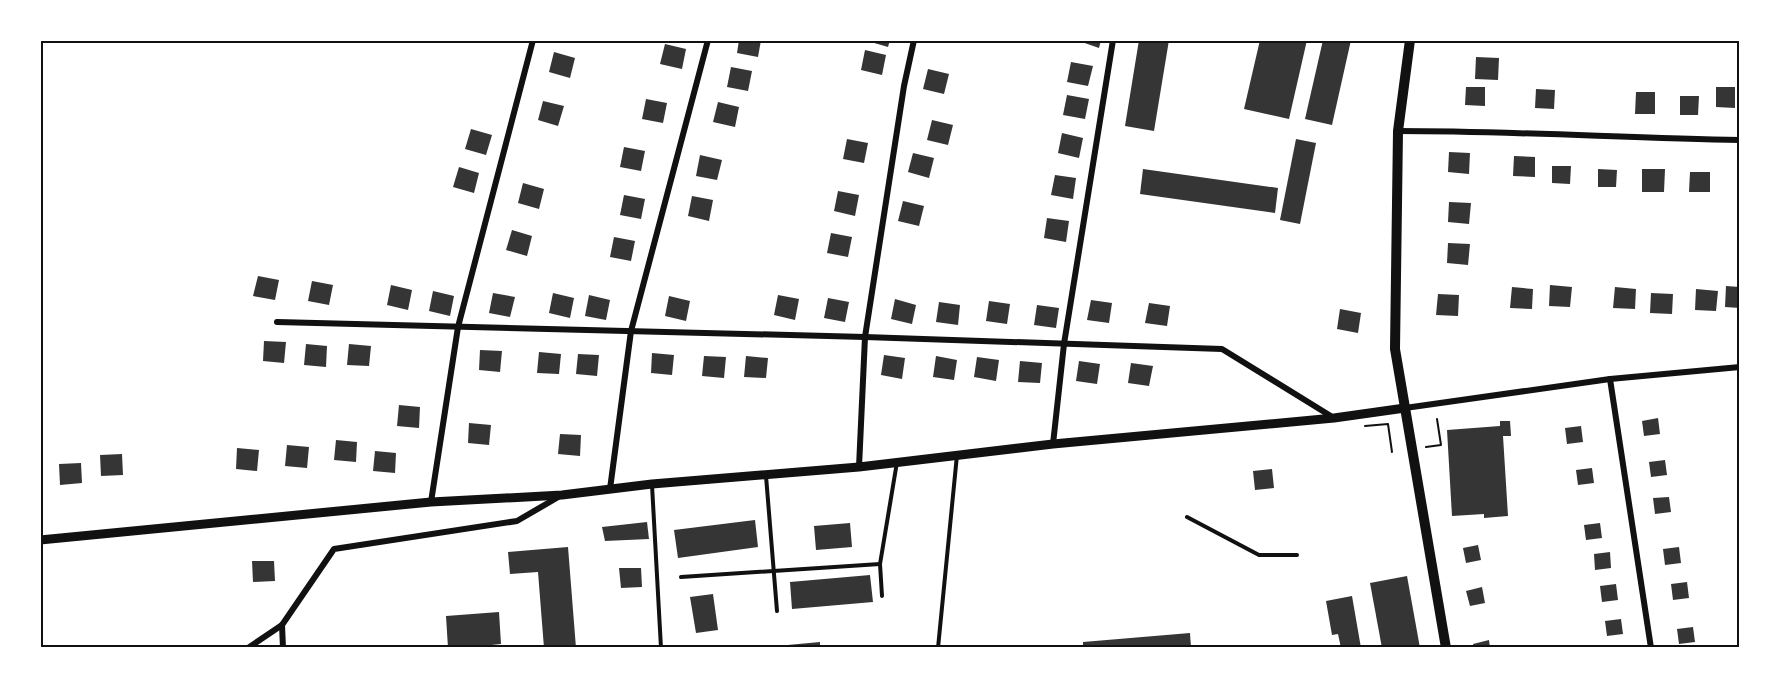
<svg xmlns="http://www.w3.org/2000/svg" width="1780" height="688" viewBox="0 0 1780 688" font-family="'Work Sans',sans-serif">
  <style>
    .building { fill: #353535 }
    .lines { fill: none; stroke-linecap: round; stroke-linejoin: round }
    .path { stroke: #111; stroke-width: 2 }
    .service { stroke: #111; stroke-width: 4 }
    .minor { stroke: #111; stroke-width: 6 }
    .tertiary { stroke: #111; stroke-width: 9 }
    .secondary { stroke: #111; stroke-width: 10 }
    .neatline { fill: none; stroke: #111; stroke-width: 2 }
  </style>
  <rect width="100%" height="100%" fill="#fff"/>
  <g class="building">
    <polygon points="739,40 761,40 758,57 737,53"/>
    <polygon points="864,40 890,40 888,47"/>
    <polygon points="1076,40 1101,40 1099,48"/>
    <polygon points="1139,40 1169,40 1154,131 1125,126"/>
    <polygon points="1260,40 1307,40 1289,119 1244,109"/>
    <polygon points="1323,40 1351,40 1332,125 1305,119"/>
    <polygon points="665,44 686,49 682,69 660,64"/>
    <polygon points="865,50 886,55 882,75 861,70"/>
    <polygon points="554,52 575,58 570,78 549,72"/>
    <polygon points="1476,57 1499,58 1498,80 1475,79"/>
    <polygon points="1071,62 1093,66 1088,86 1067,82"/>
    <polygon points="731,67 752,71 748,91 727,87"/>
    <polygon points="928,69 949,74 944,94 923,89"/>
    <polygon points="1466,87 1485,87 1485,106 1465,105"/>
    <polygon points="1716,87 1735,87 1735,108 1716,107"/>
    <polygon points="1536,89 1555,90 1554,109 1535,108"/>
    <polygon points="1636,92 1655,92 1655,114 1635,114"/>
    <polygon points="1067,95 1089,99 1085,119 1063,115"/>
    <polygon points="1680,96 1699,96 1698,115 1680,115"/>
    <polygon points="646,99 667,103 663,123 642,119"/>
    <polygon points="543,101 564,106 558,126 538,120"/>
    <polygon points="718,102 739,107 735,127 713,122"/>
    <polygon points="932,120 953,125 948,145 927,140"/>
    <polygon points="471,129 492,135 486,155 465,149"/>
    <polygon points="1062,133 1083,138 1079,158 1058,153"/>
    <polygon points="847,139 868,143 864,163 843,159"/>
    <polygon points="1296,139 1316,143 1300,224 1280,220"/>
    <polygon points="624,147 645,151 641,171 620,167"/>
    <polygon points="1449,152 1470,153 1469,174 1448,172"/>
    <polygon points="913,153 934,158 929,178 908,172"/>
    <polygon points="700,155 722,160 717,180 696,176"/>
    <polygon points="1514,156 1535,157 1535,177 1513,176"/>
    <polygon points="1552,166 1571,166 1570,184 1552,183"/>
    <polygon points="459,167 479,173 474,193 453,187"/>
    <polygon points="1143,169 1278,188 1275,213 1140,194"/>
    <polygon points="1598,169 1617,170 1616,187 1598,187"/>
    <polygon points="1642,169 1665,169 1664,192 1642,192"/>
    <polygon points="1690,172 1710,172 1710,192 1689,192"/>
    <polygon points="1055,175 1076,178 1073,199 1051,195"/>
    <polygon points="523,183 544,189 539,209 518,203"/>
    <polygon points="838,191 859,195 855,216 834,211"/>
    <polygon points="624,195 645,199 641,219 620,215"/>
    <polygon points="692,196 713,200 709,221 688,216"/>
    <polygon points="903,201 924,206 919,226 898,221"/>
    <polygon points="1449,202 1471,203 1469,224 1448,222"/>
    <polygon points="1047,218 1069,221 1066,242 1044,238"/>
    <polygon points="512,230 532,236 527,256 506,250"/>
    <polygon points="831,233 852,237 848,257 827,253"/>
    <polygon points="614,237 635,241 631,261 610,257"/>
    <polygon points="1448,243 1470,244 1468,265 1447,263"/>
    <polygon points="258,276 279,280 275,300 253,296"/>
    <polygon points="312,281 333,285 329,305 308,301"/>
    <polygon points="391,285 412,290 408,310 387,305"/>
    <polygon points="1550,285 1572,287 1570,307 1549,306"/>
    <polygon points="1726,286 1740,287 1740,308 1725,307"/>
    <polygon points="1512,287 1533,289 1532,309 1510,308"/>
    <polygon points="1615,287 1636,289 1635,309 1613,308"/>
    <polygon points="1696,289 1718,291 1716,311 1695,310"/>
    <polygon points="433,291 454,296 450,316 429,311"/>
    <polygon points="493,293 515,297 510,317 489,313"/>
    <polygon points="553,293 574,298 570,318 549,313"/>
    <polygon points="1651,293 1673,294 1672,314 1650,313"/>
    <polygon points="1438,294 1459,295 1458,316 1436,315"/>
    <polygon points="589,295 610,300 606,320 585,316"/>
    <polygon points="778,295 799,299 795,320 774,315"/>
    <polygon points="669,296 690,301 686,321 665,316"/>
    <polygon points="828,298 849,302 845,322 824,318"/>
    <polygon points="895,299 916,305 912,324 891,319"/>
    <polygon points="1091,300 1112,303 1109,323 1087,320"/>
    <polygon points="989,301 1010,304 1007,324 986,321"/>
    <polygon points="939,302 960,305 958,325 936,322"/>
    <polygon points="1149,303 1170,306 1167,326 1145,323"/>
    <polygon points="1037,305 1059,308 1056,328 1034,325"/>
    <polygon points="1340,309 1361,313 1358,333 1337,329"/>
    <polygon points="264,341 286,342 284,363 263,361"/>
    <polygon points="306,344 327,346 326,367 304,365"/>
    <polygon points="349,344 371,346 369,366 347,365"/>
    <polygon points="480,350 502,351 500,372 479,370"/>
    <polygon points="539,352 561,354 559,374 537,373"/>
    <polygon points="652,353 674,355 672,375 651,373"/>
    <polygon points="578,354 599,355 597,376 576,374"/>
    <polygon points="884,355 905,358 902,379 881,375"/>
    <polygon points="704,356 726,357 724,378 702,376"/>
    <polygon points="746,356 768,358 766,378 744,377"/>
    <polygon points="936,356 957,360 954,380 933,377"/>
    <polygon points="977,357 999,360 996,381 974,377"/>
    <polygon points="1020,361 1042,363 1040,383 1018,382"/>
    <polygon points="1079,361 1100,364 1097,384 1076,381"/>
    <polygon points="1131,363 1153,366 1149,386 1128,383"/>
    <polygon points="399,405 420,407 419,428 397,426"/>
    <polygon points="1658,418 1660,434 1644,436 1642,421"/>
    <polygon points="1500,421 1510,421 1511,436 1503,436 1508,516 1484,518 1484,514 1452,516 1447,430 1500,426"/>
    <polygon points="469,423 491,425 489,445 468,443"/>
    <polygon points="1581,426 1583,442 1567,444 1565,428"/>
    <polygon points="560,434 581,435 580,456 558,454"/>
    <polygon points="336,440 357,442 356,462 334,460"/>
    <polygon points="287,445 309,447 307,468 285,466"/>
    <polygon points="237,448 259,450 257,471 236,469"/>
    <polygon points="375,451 396,453 395,473 373,471"/>
    <polygon points="122,454 123,475 101,476 100,455"/>
    <polygon points="1665,460 1667,475 1651,477 1649,462"/>
    <polygon points="81,463 82,483 60,485 59,464"/>
    <polygon points="1592,468 1594,483 1578,485 1576,470"/>
    <polygon points="1272,469 1274,488 1255,490 1253,471"/>
    <polygon points="1669,497 1671,512 1655,514 1653,498"/>
    <polygon points="755,520 758,547 678,558 674,530"/>
    <polygon points="647,522 649,539 605,541 602,527"/>
    <polygon points="850,523 852,547 816,550 814,526"/>
    <polygon points="1600,523 1602,538 1586,540 1584,525"/>
    <polygon points="1478,545 1481,560 1466,563 1463,548"/>
    <polygon points="568,547 576,648 544,648 538,572 510,574 508,552"/>
    <polygon points="1679,547 1681,563 1665,565 1663,549"/>
    <polygon points="1610,552 1611,568 1595,570 1594,554"/>
    <polygon points="252,561 274,561 275,581 253,582"/>
    <polygon points="619,568 641,568 642,587 621,588"/>
    <polygon points="870,575 873,602 792,609 790,582"/>
    <polygon points="1407,576 1420,648 1382,648 1370,583"/>
    <polygon points="1687,582 1689,598 1673,600 1671,584"/>
    <polygon points="1616,584 1618,600 1602,602 1600,586"/>
    <polygon points="1482,587 1485,603 1470,606 1466,591"/>
    <polygon points="713,594 718,630 696,633 690,597"/>
    <polygon points="1352,596 1361,648 1341,648 1338,634 1332,635 1326,601"/>
    <polygon points="499,612 501,644 482,646 482,648 448,648 446,616"/>
    <polygon points="1621,619 1623,634 1607,636 1605,621"/>
    <polygon points="1693,627 1695,642 1679,644 1677,629"/>
    <polygon points="1190,633 1191,648 1083,648 1083,642"/>
    <polygon points="1489,640 1490,648 1474,648 1473,644"/>
    <polygon points="820,642 820,648 777,648 777,646"/>
  </g>
  <g class="lines">
    <g class="path">
      <polyline points="1365,426 1388,424 1392,452"/>
      <polyline points="1426,447 1441,445 1437,419"/>
    </g>
    <g class="service">
      <polyline points="766,476 777,611"/>
      <polyline points="652,485 661,648"/>
      <polyline points="1187,517 1259,555 1297,555"/>
      <polyline points="681,577 880,564"/>
      <polyline points="882,596 880,564 897,462"/>
      <polyline points="938,648 957,455"/>
    </g>
    <g class="minor">
      <path d="M1398 131C1512 131 1626 138 1740 140"/>
      <polyline points="277,322 865,337 1222,349 1334,418"/>
      <polyline points="1610,379 1651,648"/>
      <polyline points="1405,408 1610,379 1740,367"/>
      <polyline points="1053,444 1064,344 1113,40"/>
      <polyline points="859,467 865,337 904,86 914,40"/>
      <polyline points="610,489 631,331 708,40"/>
      <polyline points="431,502 458,327 533,40"/>
      <polyline points="282,625 283,648"/>
      <polyline points="248,648 282,625 334,549 517,521 560,496"/>
    </g>
    <polyline class="tertiary" points="40,540 431,502 562,495 652,484 859,467 1053,444 1334,418 1405,408"/>
    <polyline class="secondary" points="1410,40 1398,131 1395,349 1446,648"/>
  </g>
  <rect width="1780" height="688" fill="none" stroke="#ffffff" stroke-width="84"/>
  <rect x="42" y="42" width="1696" height="604" class="neatline"/>
</svg>
